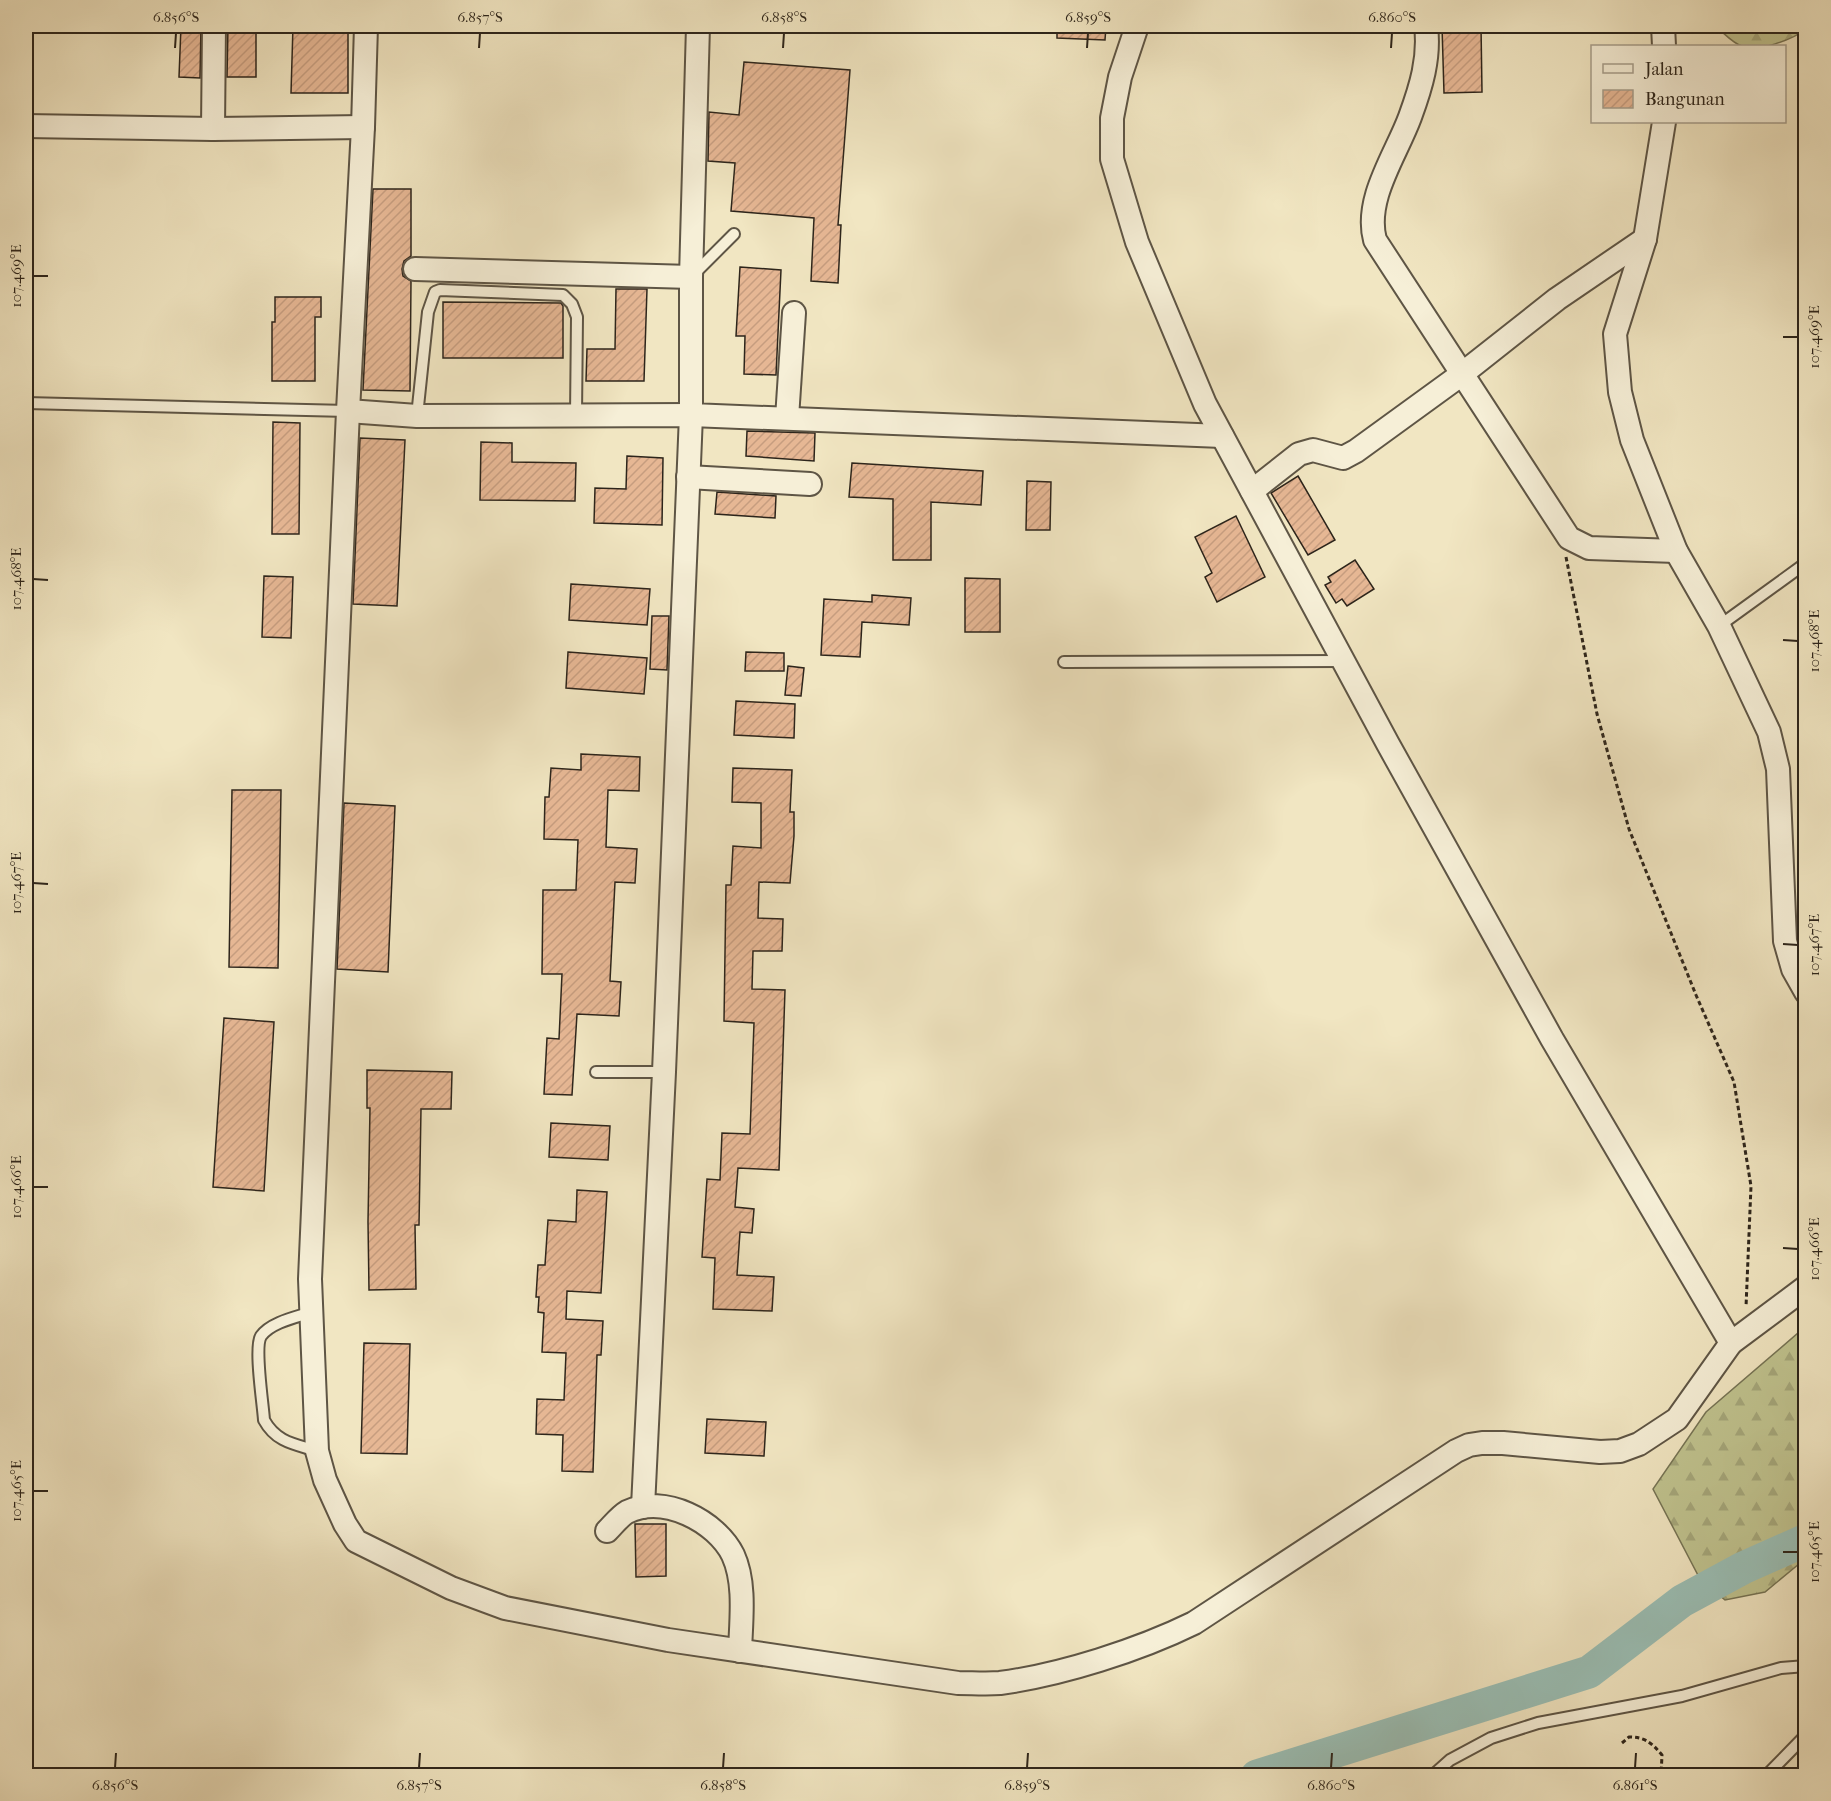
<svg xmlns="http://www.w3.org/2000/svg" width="1831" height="1801" viewBox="0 0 1831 1801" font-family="'IM FELL French Canon',serif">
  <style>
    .forest { fill: url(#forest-firs); stroke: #767455; stroke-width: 1.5 }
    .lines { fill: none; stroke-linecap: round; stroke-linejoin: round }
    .river { stroke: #9bbfb5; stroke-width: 33 }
    .building { fill: url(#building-hatch); stroke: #2d251b; stroke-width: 1.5 }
    .lane-casing { stroke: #5e5545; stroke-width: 14 }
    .street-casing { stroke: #5e5545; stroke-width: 26 }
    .path { stroke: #2d251b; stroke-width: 3; stroke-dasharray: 4.5 3; stroke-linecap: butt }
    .lane { stroke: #f6efd7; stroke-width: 10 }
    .street { stroke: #f6efd7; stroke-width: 22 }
    .ticks { fill: none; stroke: #2d251b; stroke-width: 2 }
    .neatline { fill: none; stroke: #2d251b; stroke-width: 2 }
    .ticks-label { font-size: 15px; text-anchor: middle; fill: #2d251b }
  </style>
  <defs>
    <pattern id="forest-firs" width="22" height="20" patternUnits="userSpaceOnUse" patternTransform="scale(1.5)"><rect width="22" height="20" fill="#c0c38f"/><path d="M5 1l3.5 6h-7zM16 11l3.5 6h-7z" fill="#a5a77b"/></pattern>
    <pattern id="building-hatch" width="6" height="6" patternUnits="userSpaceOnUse" patternTransform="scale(1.5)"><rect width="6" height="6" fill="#e6b794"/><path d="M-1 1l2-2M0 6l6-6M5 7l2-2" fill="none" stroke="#c69d7f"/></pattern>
  </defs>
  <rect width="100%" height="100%" fill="#f1e6c2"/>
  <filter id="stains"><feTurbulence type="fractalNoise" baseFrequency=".00333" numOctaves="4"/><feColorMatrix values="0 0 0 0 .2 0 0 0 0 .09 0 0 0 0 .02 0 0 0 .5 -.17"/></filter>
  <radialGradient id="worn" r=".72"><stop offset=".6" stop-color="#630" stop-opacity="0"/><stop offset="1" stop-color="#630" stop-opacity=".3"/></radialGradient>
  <g class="forest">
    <path d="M1715 26H1805L1806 29C1792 40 1759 52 1742 46 1733 44 1722 31 1715 26Z"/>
    <polygon points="1805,1327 1805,1559 1765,1592 1725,1600 1700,1579 1653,1489 1706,1412"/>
  </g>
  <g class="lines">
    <polyline class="river" points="1257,1776 1589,1672 1682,1601 1743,1568 1806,1540"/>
  </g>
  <g class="building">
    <polygon points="181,26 201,26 200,78 179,77"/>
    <polygon points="228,26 256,26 256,77 227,77"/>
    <polygon points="293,26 348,26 348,93 291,93"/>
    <polygon points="1057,26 1106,26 1105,40 1057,38"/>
    <polygon points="1442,26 1481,26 1482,92 1444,93"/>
    <polygon points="744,62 850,70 838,225 841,225 838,283 811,281 814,218 731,211 735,163 708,161 709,112 739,115"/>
    <polygon points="373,189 411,189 411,256 404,261 402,269 403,276 411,281 410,391 363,390"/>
    <polygon points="740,267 781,270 776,375 744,374 745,336 736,336"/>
    <polygon points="616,289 647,289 644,381 586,381 587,349 615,349"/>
    <polygon points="275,297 321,297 321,317 315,317 315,381 272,381 272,322 275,322"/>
    <polygon points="443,302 561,303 563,306 563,358 443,358"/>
    <polygon points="273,422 300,423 299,534 272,534"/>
    <polygon points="747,431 815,433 814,461 746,456"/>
    <polygon points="360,438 405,440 397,606 353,604"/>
    <polygon points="481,442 512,443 512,462 576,463 575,501 480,500"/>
    <polygon points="627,456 663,458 662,525 594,523 595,488 626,489"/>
    <polygon points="852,463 983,471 981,505 931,502 931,560 893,560 893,499 849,497"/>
    <polygon points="1298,476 1335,540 1308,555 1271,493"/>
    <polygon points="1027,481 1051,482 1050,530 1026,530"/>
    <polygon points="717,492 776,496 775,518 715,514"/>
    <polygon points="1236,516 1265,577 1217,602 1205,577 1212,573 1195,537"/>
    <polygon points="1355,560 1374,589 1347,606 1342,599 1336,603 1325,585 1331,582 1328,577"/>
    <polygon points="264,576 293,577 291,638 262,637"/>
    <polygon points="965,578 1000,579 1000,632 965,632"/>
    <polygon points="571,584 650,589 647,625 569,620"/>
    <polygon points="872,595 911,598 909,625 862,622 860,657 821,655 824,599 872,602"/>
    <polygon points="652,616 669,616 667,670 650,669"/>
    <polygon points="568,652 647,658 644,694 566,688"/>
    <polygon points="746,652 784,653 784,671 745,671"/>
    <polygon points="788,666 804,668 801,696 785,695"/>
    <polygon points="736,701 795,704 794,738 734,735"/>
    <polygon points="581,754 640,757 639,791 608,790 606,847 637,849 635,883 615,882 610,981 621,982 619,1016 577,1014 572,1095 544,1094 547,1038 559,1039 562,974 542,974 543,890 576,890 578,840 544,839 545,797 549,797 551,768 581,770"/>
    <polygon points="733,768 792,770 790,812 794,812 794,836 790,883 759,882 758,918 783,919 782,951 753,951 752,989 785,990 779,1170 738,1168 735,1207 754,1209 752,1233 740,1232 737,1275 774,1277 772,1311 713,1309 715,1258 702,1257 707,1179 720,1180 722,1133 750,1134 754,1023 724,1021 726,885 731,885 733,846 761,848 761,803 732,802"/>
    <polygon points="232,790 281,790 278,968 229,967"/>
    <polygon points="344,803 395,806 388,972 337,969"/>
    <polygon points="224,1018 274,1022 264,1191 213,1187"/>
    <polygon points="367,1070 452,1072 451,1109 421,1109 419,1225 415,1225 416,1289 369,1290 368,1222 370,1108 367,1108"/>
    <polygon points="551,1123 610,1126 608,1160 549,1157"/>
    <polygon points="577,1190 607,1192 601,1293 567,1291 566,1319 603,1321 601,1355 597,1355 593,1472 562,1471 563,1435 536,1434 537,1399 564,1400 566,1353 542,1352 544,1313 538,1312 539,1297 536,1297 538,1265 545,1265 548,1220 576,1222"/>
    <polygon points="364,1343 410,1344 407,1454 361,1453"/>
    <polygon points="707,1419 766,1422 764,1456 705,1453"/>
    <polygon points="635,1524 666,1524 666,1576 636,1577"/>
  </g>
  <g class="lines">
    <defs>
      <g id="lane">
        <polyline points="693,275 734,234"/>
        <polyline points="26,403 348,411"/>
        <polyline points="417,416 428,312 435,292 440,290 563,295 572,304 577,317 576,415"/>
        <polyline points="1719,626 1806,563"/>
        <polyline points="1064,662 1343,661"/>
        <polyline points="596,1072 664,1072"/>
        <path d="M312 1312C297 1317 271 1322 261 1336 254 1347 263 1404 264 1420 276 1442 294 1444 317 1451"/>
        <polyline points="1432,1776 1450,1760 1491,1738 1538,1723 1682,1696 1781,1668 1806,1666"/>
        <polyline points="1766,1776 1806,1735"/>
      </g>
      <g id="street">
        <path d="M366 26 363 127 348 411 310 1279 317 1451 325 1480 345 1524 356 1541 451 1588 505 1608 668 1640 958 1683C972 1683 986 1684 1000 1683 1061 1675 1139 1650 1194 1623L1456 1451 1469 1445 1482 1443H1503L1600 1452 1620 1451 1639 1444 1677 1419 1731 1343 1552 1039 1388 744 1205 404 1137 242 1112 159V118L1120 77 1137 26"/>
        <polyline points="698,26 691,277 691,415 1222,436"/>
        <path d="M1426 26C1430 58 1421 87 1410 117 1396 155 1364 199 1375 240L1569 538 1589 548 1676 551"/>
        <polyline points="1663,26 1664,46"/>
        <polyline points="1664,122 1645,239 1615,334 1620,392 1632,440 1676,551 1719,626 1769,732 1778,769 1785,941 1793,969 1806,992"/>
        <polyline points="26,126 213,129 363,127"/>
        <polyline points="213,129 214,26"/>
        <polyline points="415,269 691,277"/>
        <polyline points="348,411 417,416 691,415 664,1072 643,1507"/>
        <polyline points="787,418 794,313"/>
        <polyline points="688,477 810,484"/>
        <polyline points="1252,491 1299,454 1313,450 1343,458 1356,451 1462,374 1557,299 1645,239"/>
        <polyline points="1731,1343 1806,1287"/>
        <path d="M607 1531C613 1525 620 1516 627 1512 664 1494 716 1521 733 1555 746 1583 741 1621 740 1651"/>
      </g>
    </defs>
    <use href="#lane" class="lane-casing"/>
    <use href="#street" class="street-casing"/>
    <g class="path">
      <polyline points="1566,557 1597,714 1629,829 1696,995 1734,1082 1751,1186 1746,1307"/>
      <path d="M1622 1743 1629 1737C1645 1737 1652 1743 1662 1755L1661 1776"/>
    </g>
    <use href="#lane" class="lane"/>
    <use href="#street" class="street"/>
  </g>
  <path class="ticks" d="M175 48 176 33M479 48 480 33M783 48 784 33M1087 48 1088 33M1391 48 1392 33M33 276H48M1783 337H1798M33 579 48 580M1783 640 1798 641M33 883 48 884M1783 944 1798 945M33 1187H48M1783 1248 1798 1249M33 1491H48M1783 1552H1798M115 1768 116 1753M419 1768 420 1753M723 1768 724 1753M1027 1768 1028 1753M1331 1768 1332 1753M1635 1768 1636 1753"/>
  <rect width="1831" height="1801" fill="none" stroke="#f1e6c2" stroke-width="66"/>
  <rect x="1591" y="45" width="195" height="78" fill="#f6efd7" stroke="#a69e8c" stroke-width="1.5"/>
  <rect x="1603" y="64" width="30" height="9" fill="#f6efd7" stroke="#a69e8c" stroke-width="1.5"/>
  <text x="1645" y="75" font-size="18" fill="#2d251b">Jalan</text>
  <rect x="1603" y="90" width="30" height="18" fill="url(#building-hatch)" stroke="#a69e8c" stroke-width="1.5"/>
  <text x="1645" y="105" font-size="18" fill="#2d251b">Bangunan</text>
  <rect x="33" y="33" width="1765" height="1735" class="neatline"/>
  <g class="ticks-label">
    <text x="176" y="22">6.856°S</text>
    <text x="480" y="22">6.857°S</text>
    <text x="784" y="22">6.858°S</text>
    <text x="1088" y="22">6.859°S</text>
    <text x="1392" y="22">6.860°S</text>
    <text transform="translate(16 276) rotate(-90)" y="5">107.469°E</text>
    <text transform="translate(1814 337) rotate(-90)" y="5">107.469°E</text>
    <text transform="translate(16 579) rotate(-90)" y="5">107.468°E</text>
    <text transform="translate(1814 641) rotate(-90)" y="5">107.468°E</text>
    <text transform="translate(16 883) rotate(-90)" y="5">107.467°E</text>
    <text transform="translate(1814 945) rotate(-90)" y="5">107.467°E</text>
    <text transform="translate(16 1187) rotate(-90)" y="5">107.466°E</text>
    <text transform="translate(1814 1249) rotate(-90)" y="5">107.466°E</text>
    <text transform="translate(16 1491) rotate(-90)" y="5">107.465°E</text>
    <text transform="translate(1814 1552) rotate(-90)" y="5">107.465°E</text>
    <text x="115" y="1790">6.856°S</text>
    <text x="419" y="1790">6.857°S</text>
    <text x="723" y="1790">6.858°S</text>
    <text x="1027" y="1790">6.859°S</text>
    <text x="1331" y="1790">6.860°S</text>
    <text x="1635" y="1790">6.861°S</text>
  </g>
  <rect width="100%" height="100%" filter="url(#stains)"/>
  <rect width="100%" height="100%" fill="url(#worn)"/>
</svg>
